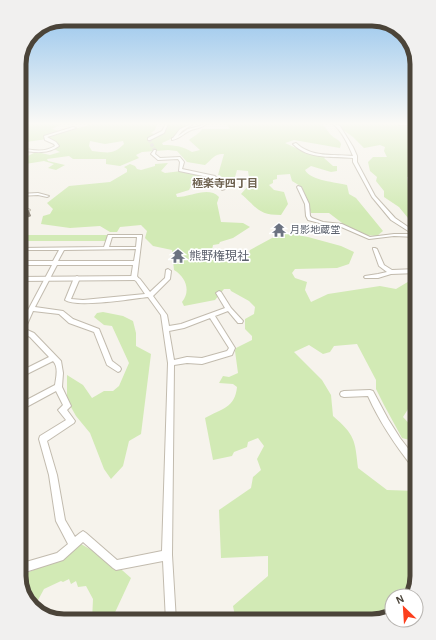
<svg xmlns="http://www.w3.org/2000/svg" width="436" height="640" viewBox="0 0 436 640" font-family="'Alegreya Sans','Noto Sans JP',sans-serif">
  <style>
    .green { fill: #d2eab5; fill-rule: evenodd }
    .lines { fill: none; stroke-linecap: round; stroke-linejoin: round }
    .minor-tunnel { stroke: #d4d0c8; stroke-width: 3.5; stroke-dasharray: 3.5 1.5; stroke-linecap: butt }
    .minor-casing { stroke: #c2bbae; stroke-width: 2 }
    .tertiary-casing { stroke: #c2bbae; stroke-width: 2 }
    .minor { fill: #fff; fill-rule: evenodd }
    .tertiary { fill: #fff; fill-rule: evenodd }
    .wall { fill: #bab2a6 }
    .shaded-wall { fill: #979187 }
    .building { fill: #d8cfc1; stroke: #979187 }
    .labels { text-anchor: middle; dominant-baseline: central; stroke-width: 3.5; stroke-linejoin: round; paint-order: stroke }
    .far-worship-label { font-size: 10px; fill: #5b616d; stroke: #fff; text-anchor: start }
    .far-neighbourhood-label { font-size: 11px; font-weight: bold; fill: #6e6250; stroke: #fff }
    .worship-label { font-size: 12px; fill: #5b616d; stroke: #fff; text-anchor: start }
    .rim { fill: none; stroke: #4b4439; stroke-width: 5 }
  </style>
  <rect width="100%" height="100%" fill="#f6f3ec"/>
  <g class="green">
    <path d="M25 124H62L52 129 63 132 93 124H155L157 125 155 130 151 133 157 135 165 132 168 124H186L175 137 162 143 163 145C174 145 183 146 192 152L200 150 189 140C194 136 199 134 202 129H230L226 124H320C327 127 326 130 331 135 335 139 339 139 341 144L340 148 294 140 285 143 309 154 327 155 324 158 333 166H337V171L331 172 311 166 305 170C311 181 336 182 347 185L349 194 356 198 383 231 377 236 364 235 346 226 329 213H311L302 187 292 181 290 174 277 175V179L273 180V183L269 185 274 190 284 192 288 204 281 215C257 215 257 207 241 194L250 184 248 171 237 170C235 178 234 182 226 183L222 181 220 175H218L224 154C215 153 211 160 205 165L187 162 177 151 168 150 142 152 136 155 139 158 120 166 106 164V159H73L69 156 47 159 48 161 65 165 56 170 48 168 54 164 44 161 19 165V160L34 153H41L50 155 60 152 54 149 59 146 55 141 47 139 19 143V138L27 137ZM90 141 105 144 123 141 124 144C112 156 107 152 92 151L89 146Z"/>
    <path d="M335 124 417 125V175L407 177C410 192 404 194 417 208V229L399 207 384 197V191L376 181 377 177 370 171 368 162 373 157H387L384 151 385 147 380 145 364 148 353 137Z"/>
    <path d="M168 163 161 171 165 173 181 171 202 176 203 179 201 180 203 182 191 186 189 190 176 194 177 197C192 197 208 186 219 197L217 203 221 222 243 223 250 227 233 238 220 242 219 244 213 245 211 255 229 263 245 262 250 250 272 238 286 233 308 237 341 246 354 252 349 264 337 268 295 269 292 273 295 278 307 282 305 290 311 302 328 294 380 286 396 289 411 280H417V409L410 406 403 417 417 432V442L402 438 384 405 376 389V380L357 344 334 346 330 352 323 354 309 345 294 352 322 380 331 395 333 416C355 435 355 440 358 468L387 490 417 491V576L411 596H392V616L372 621H236L233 606 268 576V556L221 558 219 510 251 488 253 477 261 470 257 459 264 446 258 438 248 442 247 447 234 452 232 456 213 460 205 418C221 409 235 408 237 387L233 384 219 383 223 376 229 377 238 373 235 351 236 348 252 340V336L245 329V319L254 314 255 307 249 301 231 291 230 289H224L215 300 184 306 182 302C191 291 186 277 174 270L172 250 153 246 145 238 147 231 141 225 120 227 117 232H110L100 226 70 228 41 224 43 216 50 214 53 209 47 203 69 186 110 182 127 172V169L124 167 130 164 135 166 137 169 141 170 155 166V164Z"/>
    <polygon points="19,235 108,235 107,241 19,241"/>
    <polygon points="103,312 123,316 133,321 136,333 136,346 151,354 141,434 129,441 123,466 111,479 104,469 90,433 76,416 67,400 67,375 83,385 92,398 104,391 113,391 119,386 129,363 112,326 104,325 94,317 97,313"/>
    <path d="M81 544 114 563 131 578 111 621H92L93 599 86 586 78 587 76 581 71 584 69 579 63 582 61 581 44 589 37 602 31 605C23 596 20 586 24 574L60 559Z"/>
  </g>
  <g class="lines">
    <polyline class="minor-tunnel" points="149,139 155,151"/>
    <defs>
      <g id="minor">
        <polygon points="166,124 168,124 164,133 150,140 148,140 148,138 162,131"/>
        <path d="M191 124H193L182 131 178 136 188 129 200 126 204 124H206C201 129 195 128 189 131 183 134 179 139 172 140V138H173L180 129Z"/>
        <path d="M333 124H335L340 126 353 147 357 156V162L375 196 395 218 417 233V237L394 236 369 239 339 226 323 224 308 220 306 216 305 204 297 187 298 186 301 187 309 204 310 216 312 218 323 222 342 224 370 237 394 234H413L391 220 372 197 353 162V158C334 156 308 160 293 144L296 143C311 158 334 154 353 156 348 144 342 131 333 124Z"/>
        <polygon points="398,124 417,124 417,125 399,125"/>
        <path d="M73 127 76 128 47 137 56 142 59 146C47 155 33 152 19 150V148C32 150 44 153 55 146L54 144 45 140 44 136Z"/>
        <polygon points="154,150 156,150 155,154 160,158 180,157 184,162 182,169 215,176 225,189 222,190 213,178 179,171 180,162 178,159 158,160 151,154"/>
        <polygon points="38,193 49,196 47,197 38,195 19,196 19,194"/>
        <polygon points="19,209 28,209 30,210 28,211 19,211"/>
        <path d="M108 235H142V236L137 277 140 279 150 292 165 278 166 270 168 269 171 271 170 279 153 296 167 315 169 326 181 324 225 308 216 293 219 291 221 292 231 308 243 321 242 323H238L228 311 215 316 235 348 232 355 202 364 187 363 174 365 172 555 176 621H166L163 561 116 570 113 568 83 542 63 560 19 574V564L57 553 68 544 56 521 49 475 39 439 40 436 66 420 58 410 63 405 56 391 19 411V404L55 385C56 378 59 367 53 361L19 378V372L49 357 30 337 22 333 21 336H19V327L52 265H19V261H53L59 250H19V248L104 247ZM112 237H137L136 247H109ZM136 249 134 261H58L64 250ZM57 265H133L131 278 136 281 145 294 83 300 71 299 80 278 77 276 74 278 65 300C76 308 131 299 148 297L161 315 168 363 162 551 117 560 86 533 83 531 80 533 75 537 65 520 57 475 47 441 74 423 75 421 67 410 71 406 62 387 63 373 61 361 34 333 25 329 33 311 59 314 69 323 94 332 107 365 118 372 120 371 121 369 120 367 112 361 99 329 73 319 63 311 35 307ZM210 318 229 348 227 351 202 358 187 357 174 360 169 331 184 328Z"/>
        <polygon points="373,248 375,248 377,249 384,265 392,270 417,269 417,273 391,274 378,278 365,278 364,277 365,276 378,274 387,272 379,266 373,249"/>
        <path d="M370 390 373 391 388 419 400 438 417 460V470L414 469C396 446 380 423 368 396L344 397 341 396 340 394 341 392 344 391Z"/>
      </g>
      <polygon id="tertiary" points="134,276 137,276 138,278 137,280 19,281 19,277"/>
    </defs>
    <use href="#minor" class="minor-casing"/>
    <use href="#tertiary" class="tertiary-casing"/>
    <use href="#minor" class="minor"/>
    <use href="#tertiary" class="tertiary"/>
  </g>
  <polygon class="wall" points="19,211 29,211 31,216 24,219 19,220"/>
  <polygon class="shaded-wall" points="29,211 31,216 24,219 23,214"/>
  <polygon class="building" points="21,210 29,211 23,214 19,215 19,211"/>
  <linearGradient id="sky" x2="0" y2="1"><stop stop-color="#8fc1ec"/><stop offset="0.58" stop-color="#fbfaf6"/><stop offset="1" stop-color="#fbfaf6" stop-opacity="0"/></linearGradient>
  <rect width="436" height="213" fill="url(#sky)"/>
  <defs>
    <symbol id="temple-bare" viewBox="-9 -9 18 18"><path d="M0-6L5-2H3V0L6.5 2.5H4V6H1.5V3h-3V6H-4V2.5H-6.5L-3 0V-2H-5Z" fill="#6b7280" stroke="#fff" stroke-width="2.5" paint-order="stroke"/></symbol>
  </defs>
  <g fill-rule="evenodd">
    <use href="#temple-bare" x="269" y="220" width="20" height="20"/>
    <use href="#temple-bare" x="168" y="246" width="20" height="20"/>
  </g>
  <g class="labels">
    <g class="far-worship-label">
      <text x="290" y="230">月影地蔵堂</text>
    </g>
    <g class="far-neighbourhood-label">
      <text x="225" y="183">極楽寺四丁目</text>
    </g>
    <g class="worship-label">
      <text x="189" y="256">熊野権現社</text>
    </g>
  </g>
  <path d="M0 0H436V640H0ZM64 26H372A38 38 0 0 1 410 64V576A38 38 0 0 1 372 614H64A38 38 0 0 1 26 576V64A38 38 0 0 1 64 26Z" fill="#f1f0ef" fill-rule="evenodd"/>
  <path class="rim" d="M64 26H372A38 38 0 0 1 410 64V576A38 38 0 0 1 372 614H64A38 38 0 0 1 26 576V64A38 38 0 0 1 64 26Z"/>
  <g transform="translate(404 608) rotate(335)"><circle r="19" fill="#ffffff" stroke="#b7b4b0"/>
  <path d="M0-3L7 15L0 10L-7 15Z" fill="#fc3f1d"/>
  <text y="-6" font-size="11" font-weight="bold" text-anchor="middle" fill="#4b4439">N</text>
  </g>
</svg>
